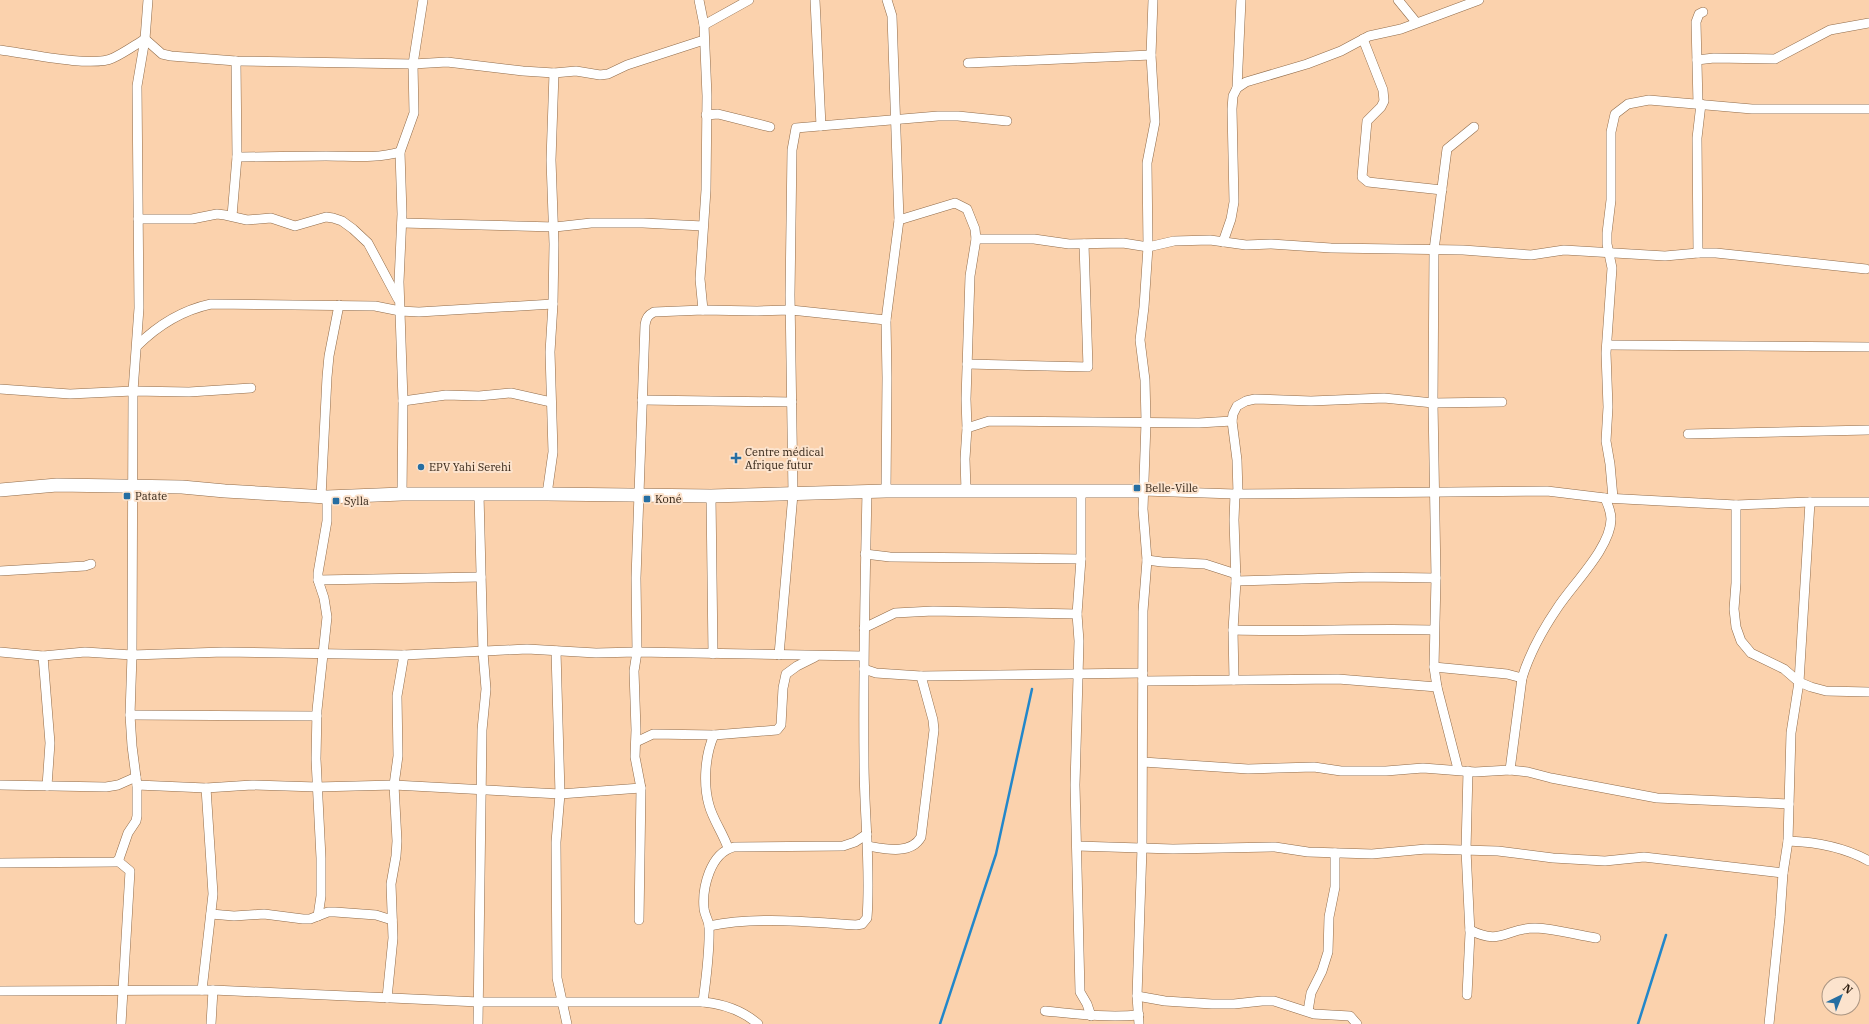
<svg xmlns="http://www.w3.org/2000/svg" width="1869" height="1024" viewBox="0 0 1869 1024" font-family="'IBM Plex Serif',serif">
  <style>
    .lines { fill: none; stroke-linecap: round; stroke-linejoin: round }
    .stream { stroke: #2287ca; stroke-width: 2.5 }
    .street-casing { stroke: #906b49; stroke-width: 10 }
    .secondary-casing { stroke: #906b49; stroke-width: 14 }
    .street { stroke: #fff; stroke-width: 9 }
    .secondary { stroke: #fff; stroke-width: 13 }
    .poi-dot { fill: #256ea2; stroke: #fce3cd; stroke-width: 1.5 }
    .labels { text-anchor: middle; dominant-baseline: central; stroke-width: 4; stroke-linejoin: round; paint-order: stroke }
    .poi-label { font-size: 11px; fill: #2e1f11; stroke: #fce3cd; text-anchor: start }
  </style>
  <rect width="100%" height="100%" fill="#fbd2ad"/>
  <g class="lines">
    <g class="stream">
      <polyline points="940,1024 996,854 1032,689"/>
      <polyline points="1638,1024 1666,935"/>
    </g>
    <defs>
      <g id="street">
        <polyline points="699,0 704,25 707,96 706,190 700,279 703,310"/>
        <polyline points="815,0 821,126"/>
        <polyline points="1398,0 1416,22"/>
        <polyline points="704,25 749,0"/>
        <polyline points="1363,39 1383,90 1384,101 1381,107 1367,121 1362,177 1368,182 1442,190"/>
        <path d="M0 50C24 53 93 68 113 58 124 53 135 45 145 39L162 54 171 56 236 61 413 64 447 62 523 71 554 73 576 71 600 75 608 74 627 65 704 40"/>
        <polyline points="1697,60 1714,58 1775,59 1830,30 1869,23"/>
        <polyline points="968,63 1151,55"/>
        <polyline points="1237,88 1246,82 1307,64 1341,51 1369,36 1401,29 1479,0"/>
        <polyline points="1698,104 1696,22 1699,14 1703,12"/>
        <polyline points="706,115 718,114 770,127"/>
        <path d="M237 157C266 157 296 156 326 156 352 156 375 159 400 152"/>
        <polyline points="232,216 237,157 236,61"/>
        <polyline points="138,219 192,219 217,214 225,215 247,220 271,218 295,226 326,217 333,218 342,221 353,229 368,243 398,299"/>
        <polyline points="899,220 955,203 967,209 975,229 976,239 970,276 966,399 967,428 965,459 966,491"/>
        <polyline points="402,223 555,227 591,223 643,223 703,226"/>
        <polyline points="976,239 1034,239 1069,244 1123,243 1148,247 1174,241 1210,240 1246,245 1271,244 1331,248 1463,250 1531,255 1564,250 1665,256 1698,253 1716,253 1866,269"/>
        <polyline points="1223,242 1231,219 1234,202 1232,109 1233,96 1237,88 1241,0"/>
        <polyline points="1698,253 1697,138 1701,104"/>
        <polyline points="1607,345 1869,347"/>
        <path d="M137 346C157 326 183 310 211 304L375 306 400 311 419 312 553 304"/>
        <polyline points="967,364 1088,367 1084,244"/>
        <polyline points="0,389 70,394 133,391 189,392 251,388"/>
        <polyline points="642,400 792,402"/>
        <polyline points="403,401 446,395 479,396 511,393 551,402"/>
        <polyline points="967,428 989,421 1199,423 1232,421"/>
        <polyline points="1688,434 1869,430"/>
        <polyline points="886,491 887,378 886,320 899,220 892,16 887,0"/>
        <polyline points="1081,491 1081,559 1077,614 1079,641 1075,785 1080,992 1087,1004 1091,1016"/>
        <polyline points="1143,491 1235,494 1547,491 1605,498 1736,505 1810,502 1869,502"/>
        <polyline points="402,494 403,401 399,282 402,214 400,152 414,113 413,64 423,0"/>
        <polyline points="547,494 553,452 550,352 553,304 554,244 551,160 554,73"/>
        <polyline points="1238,494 1237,460 1232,421 1233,414 1237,406 1246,401 1255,399 1311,401 1384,398 1433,403 1502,402"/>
        <polyline points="711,496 713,654"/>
        <polyline points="321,497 327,377 329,356 339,305"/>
        <polyline points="1613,498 1610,464 1606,441 1608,407 1606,353 1612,268 1607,244 1607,233 1611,200 1611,132 1615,114 1628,104 1649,100 1752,109 1869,109"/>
        <polyline points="1736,505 1736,583 1734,609 1736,627 1741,641 1751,653 1784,669 1799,682 1811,687 1826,691 1869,692"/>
        <polyline points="865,554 890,557 1081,559"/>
        <polyline points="1147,560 1162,562 1205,564 1236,574"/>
        <polyline points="0,571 85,566 91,564"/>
        <polyline points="318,580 481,577"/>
        <polyline points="1236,581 1367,577 1436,578"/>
        <polyline points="864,628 895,613 933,611 1077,614"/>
        <path d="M1233 630C1300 632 1367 628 1433 630"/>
        <polyline points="556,651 560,794 556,842 557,978 567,1024"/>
        <polyline points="0,652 43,656 85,652 132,655 224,652 404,655 527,649 596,653 637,652 863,656"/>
        <polyline points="779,655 793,494 790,295 792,150 796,128 938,116 958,116 1007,121"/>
        <polyline points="43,656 50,743 47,786"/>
        <polyline points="1434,667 1507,674 1522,678"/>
        <polyline points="864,669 876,673 921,676 1143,673"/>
        <polyline points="1234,680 1233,630 1236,581 1234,520 1235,494"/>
        <polyline points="1143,681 1338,679 1437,687"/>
        <polyline points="130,715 317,716"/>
        <path d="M714 735C705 755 703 784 709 805 713 820 723 833 728 848"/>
        <polyline points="636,742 653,734 714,735 777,730 781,725 783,688 786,674 797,666 815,657"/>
        <polyline points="1143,762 1248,769 1314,767 1341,771 1386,771 1423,768 1475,772 1510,770 1528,772 1551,778 1657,798 1789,804"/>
        <polyline points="1458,769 1437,687 1434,667 1436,578 1433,403 1434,250 1447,149 1474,127"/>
        <path d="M1510 770 1522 678C1530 652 1543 629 1558 607 1573 584 1611 547 1611 519 1611 511 1608 505 1605 498"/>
        <polyline points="0,785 106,787 118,785 136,777"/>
        <path d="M137 785 206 788 252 785 317 787 394 785 560 794 641 788 635 757 636 730 634 671 637 652 636 578 645 325C646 318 648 315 654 312L703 310 757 311 791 310 886 320"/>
        <path d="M1788 841C1816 842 1844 847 1869 861"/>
        <path d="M868 846C885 849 911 855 921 837L934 730 933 720 921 676"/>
        <polyline points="1077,846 1173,849 1275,847 1308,852 1372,854 1426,849 1498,851 1553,858 1605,861 1644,857 1783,873"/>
        <polyline points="118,861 130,871 121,1024"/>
        <polyline points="0,863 116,862 119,859 128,833 136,821 137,816 137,785 132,746 130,715 132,655 133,391 139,308 137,86 145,39 148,0"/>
        <polyline points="211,914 234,916 264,914 303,919 310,919 328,912 335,912 376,915 392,920"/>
        <polyline points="318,916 321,896 321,858 316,759 317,710 327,617 324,598 318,580 318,573 327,521 327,497"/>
        <polyline points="639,920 641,788"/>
        <path d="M709 926C757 916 808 922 856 925L862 924 867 918C871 866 864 814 864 761 863 671 865 582 867 492"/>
        <path d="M1470 930C1501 946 1506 928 1535 928 1557 929 1576 935 1596 938"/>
        <polyline points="202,990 213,894 206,788"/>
        <path d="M0 991 213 990 479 1002H703C724 1004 742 1010 758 1024"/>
        <polyline points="1467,995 1470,933 1466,850 1468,771"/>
        <polyline points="1137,996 1165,1001 1212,1004 1234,1004 1262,1001 1274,1001 1314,1014 1350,1016 1357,1024"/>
        <polyline points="387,998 393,938 391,884 396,856 397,841 394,785 398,756 397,696 404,655"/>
        <path d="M703 1002C706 978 710 952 709 927 709 921 705 916 704 909 702 888 710 853 734 847L843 846 855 842 867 834"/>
        <path d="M1045 1011C1076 1014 1107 1018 1139 1015"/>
        <polyline points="1308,1011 1311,993 1322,971 1328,952 1329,917 1335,887 1335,853"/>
        <polyline points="211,1024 213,990"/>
        <polyline points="478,1024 482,730 486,689 483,652 479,494"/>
        <polyline points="1139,1024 1137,996 1142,848 1143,611 1147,560 1143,509 1146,422 1145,380 1140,340 1144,307 1148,247 1147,163 1155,122 1151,55 1153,0"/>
        <polyline points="1769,1024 1780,917 1783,873 1788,841 1791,733 1799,682 1810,502"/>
      </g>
      <polyline id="secondary" points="0,490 57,485 182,487 225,491 327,497 402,494 547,494 711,496 886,491 1143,491"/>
    </defs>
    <use href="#street" class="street-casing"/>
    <use href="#secondary" class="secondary-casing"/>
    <use href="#street" class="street"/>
    <use href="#secondary" class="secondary"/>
  </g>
  <g class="poi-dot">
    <path d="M734 452h4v4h4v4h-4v4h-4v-4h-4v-4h4z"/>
    <circle cx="421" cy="467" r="4"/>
    <rect x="1133" y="484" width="8" height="8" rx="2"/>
    <rect x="123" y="492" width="8" height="8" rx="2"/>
    <rect x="643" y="495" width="8" height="8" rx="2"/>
    <rect x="332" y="497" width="8" height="8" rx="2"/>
  </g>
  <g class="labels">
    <g class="poi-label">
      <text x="745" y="452">Centre médical<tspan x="745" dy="13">Afrique futur</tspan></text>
      <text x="429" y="467">EPV Yahi Serehi</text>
      <text x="1145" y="488">Belle-Ville</text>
      <text x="135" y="496">Patate</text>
      <text x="655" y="499">Koné</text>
      <text x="344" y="501">Sylla</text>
    </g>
  </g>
  <g transform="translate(1841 996) rotate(43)"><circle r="19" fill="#fce3cd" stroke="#aa9582"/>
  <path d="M0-3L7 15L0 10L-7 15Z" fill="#256ea2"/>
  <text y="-6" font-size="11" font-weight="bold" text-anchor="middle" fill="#2e1f11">N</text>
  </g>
</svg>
